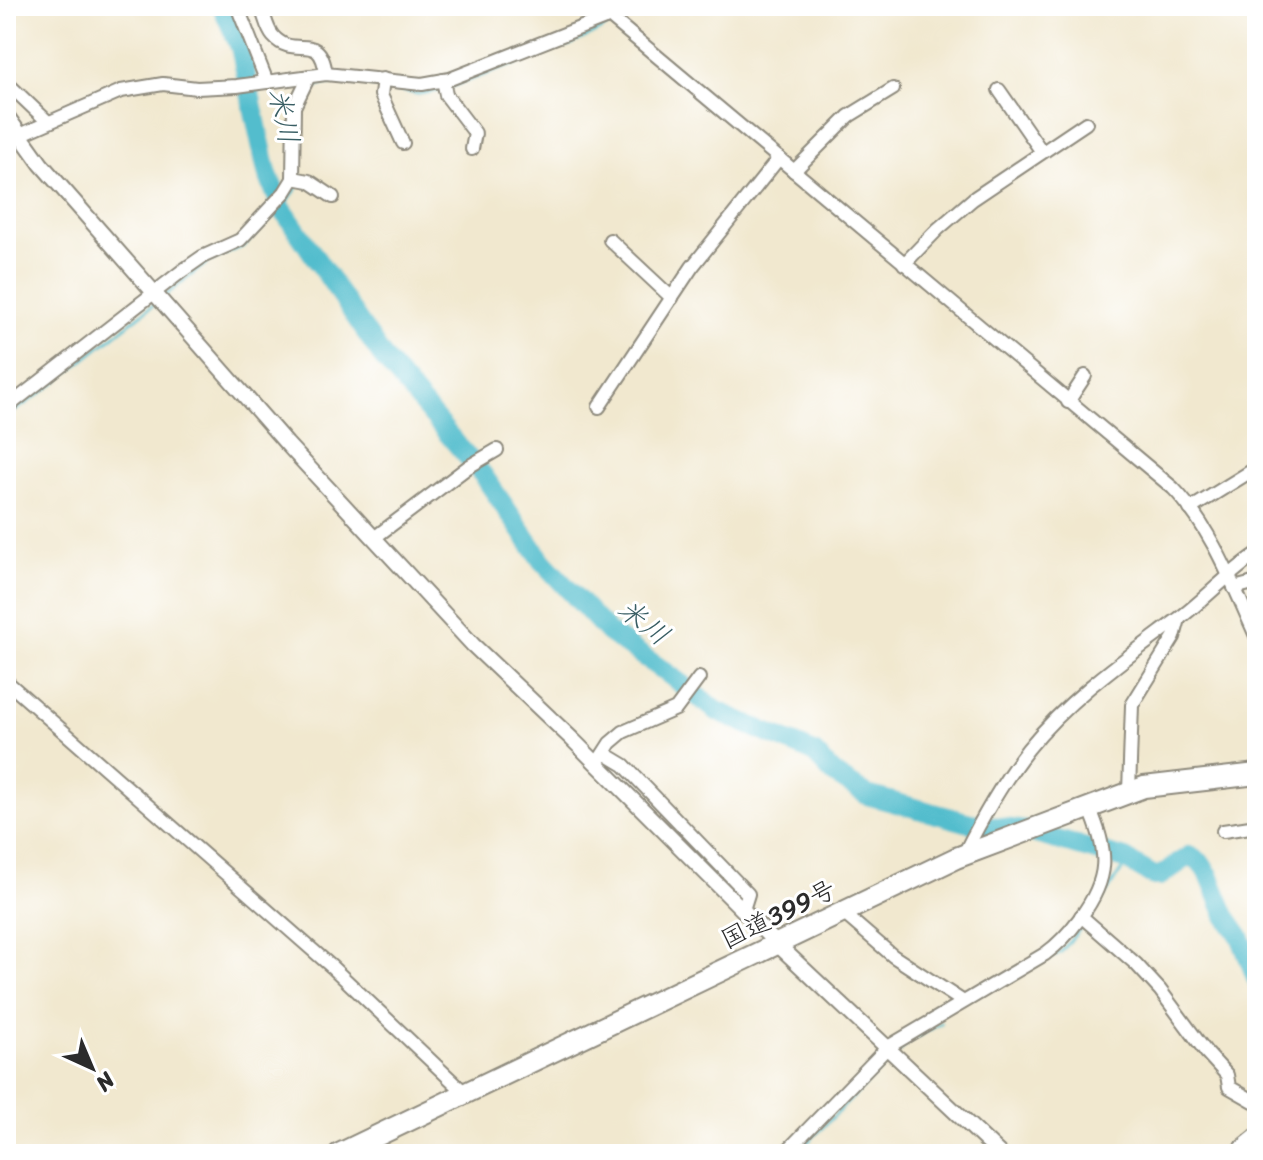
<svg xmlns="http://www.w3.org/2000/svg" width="1263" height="1160" viewBox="0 0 1263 1160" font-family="Sriracha,'Klee One',sans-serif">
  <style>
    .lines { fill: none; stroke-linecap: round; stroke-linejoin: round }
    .stream { stroke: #52bdcd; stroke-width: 3 }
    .river { stroke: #52bdcd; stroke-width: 20 }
    .minor-casing { stroke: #8e8a7d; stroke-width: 16 }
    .tertiary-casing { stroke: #8e8a7d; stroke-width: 18 }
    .secondary-casing { stroke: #8e8a7d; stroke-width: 20 }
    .trunk-casing { stroke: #8e8a7d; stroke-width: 24 }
    .minor { stroke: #fff; stroke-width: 12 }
    .tertiary { stroke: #fff; stroke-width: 14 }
    .secondary { stroke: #fff; stroke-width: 16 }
    .trunk { stroke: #fff; stroke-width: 20 }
    .labels { text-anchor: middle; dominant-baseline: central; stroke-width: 6; stroke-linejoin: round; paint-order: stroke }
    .street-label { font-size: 26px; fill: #2b2b2b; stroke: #fff }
    .water-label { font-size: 28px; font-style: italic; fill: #395e64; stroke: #fff }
  </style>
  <rect width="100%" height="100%" fill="#fff"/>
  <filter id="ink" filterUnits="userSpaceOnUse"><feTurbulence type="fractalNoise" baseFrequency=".0125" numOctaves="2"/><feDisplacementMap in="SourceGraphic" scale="16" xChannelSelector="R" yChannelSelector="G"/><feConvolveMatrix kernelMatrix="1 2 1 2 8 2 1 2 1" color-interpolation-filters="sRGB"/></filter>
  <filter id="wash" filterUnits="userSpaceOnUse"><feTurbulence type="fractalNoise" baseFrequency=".006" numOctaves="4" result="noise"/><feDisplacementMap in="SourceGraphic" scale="32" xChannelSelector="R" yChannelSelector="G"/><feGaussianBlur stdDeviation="1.8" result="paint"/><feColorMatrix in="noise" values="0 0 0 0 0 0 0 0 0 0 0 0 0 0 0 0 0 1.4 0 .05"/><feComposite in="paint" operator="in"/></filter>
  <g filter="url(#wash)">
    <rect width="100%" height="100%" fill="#f1e8cf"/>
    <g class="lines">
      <g class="stream">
        <polyline points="620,18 636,6"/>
        <polyline points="450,87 574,43 614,23"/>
        <polyline points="388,88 418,94 443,90"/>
        <path d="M307 93C326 77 357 82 380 87"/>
        <polyline points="299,175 301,103"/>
        <polyline points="163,297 208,262 244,246 285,204 295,191 298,183"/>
        <polyline points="6,417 48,388 157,302"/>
        <polyline points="1089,918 1122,870 1125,859"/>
        <polyline points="1047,960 1061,952 1084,924"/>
        <polyline points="898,1053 908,1042 941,1023"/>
        <polyline points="796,1154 892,1058"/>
      </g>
      <polyline class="river" points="222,6 240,47 267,172 281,207 384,359 483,475 542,561 608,632 667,673 717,711 814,753 834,774 867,795 970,823 1025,831 1125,859 1154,876 1160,876 1189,856 1200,862 1209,875 1226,916 1240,936 1257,980"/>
    </g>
  </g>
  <g filter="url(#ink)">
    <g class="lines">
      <defs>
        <g id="minor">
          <polyline points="237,6 267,82"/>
          <path d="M260 6C265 15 266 28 273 36 295 61 320 28 326 74"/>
          <polyline points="581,6 605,18"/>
          <path d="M609 16 1173 488C1212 528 1234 588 1257 638"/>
          <polyline points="383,79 381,95 403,143"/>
          <polyline points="443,80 446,95 475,133 472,149"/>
          <polyline points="6,82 48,122"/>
          <polyline points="999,90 1042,152"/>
          <polyline points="6,141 121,91 163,84 197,88 237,86 326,74 422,84 450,79 605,18 624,6"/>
          <polyline points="794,171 849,116 893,89"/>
          <polyline points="293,178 309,181 333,197"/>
          <polyline points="610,240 672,298"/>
          <polyline points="904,264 938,229 973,199 1086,123"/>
          <polyline points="1068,402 1085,376"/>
          <polyline points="599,407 692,267 779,158"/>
          <polyline points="6,408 182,271 202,257 240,240 285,192 293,179 294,107 309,76"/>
          <polyline points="1190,509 1253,470"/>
          <polyline points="374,538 468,467 497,450"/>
          <polyline points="1234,588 1257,582"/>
          <polyline points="6,681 332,967 465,1093"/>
          <polyline points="604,753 624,765 748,894 743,910"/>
          <polyline points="601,757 610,743 623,732 676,709 699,678"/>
          <polyline points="1129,791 1132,705 1174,637 1179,619"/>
          <polyline points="1223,831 1257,826"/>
          <path d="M964 854C982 818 1003 781 1028 749 1069 698 1125 659 1177 620 1205 600 1228 573 1257 554"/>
          <polyline points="842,912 893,956 962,1001"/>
          <polyline points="1081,916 1136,964 1160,990 1206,1052 1227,1075 1229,1087 1257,1103"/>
          <path d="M784 1154 888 1047 1045 954C1059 944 1069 933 1080 918 1110 878 1109 852 1089 807"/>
        </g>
        <polyline id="tertiary" points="6,115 41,164 287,444 473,645 572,739 776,943 1000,1154"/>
        <polyline id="secondary" points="1236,1154 1257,1137"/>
        <polyline id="trunk" points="339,1154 956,858 1144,787 1257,774"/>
      </defs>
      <use href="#minor" class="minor-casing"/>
      <use href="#tertiary" class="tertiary-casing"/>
      <use href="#secondary" class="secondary-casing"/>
      <use href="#trunk" class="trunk-casing"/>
      <use href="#minor" class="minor"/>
      <use href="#tertiary" class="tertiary"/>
      <use href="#secondary" class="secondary"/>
      <use href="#trunk" class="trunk"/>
    </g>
  </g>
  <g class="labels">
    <g class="street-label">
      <text transform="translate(778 914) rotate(-26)">国道399号</text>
    </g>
    <g class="water-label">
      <text transform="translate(284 116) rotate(78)">米川</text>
      <text transform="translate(644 622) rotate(38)">米川</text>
    </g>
  </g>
  <rect width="1263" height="1160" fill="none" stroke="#fff" stroke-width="32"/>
  <g transform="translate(92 1068) rotate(136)" stroke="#ffffff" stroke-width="6" paint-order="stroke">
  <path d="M0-6L14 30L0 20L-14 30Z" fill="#2b2b2b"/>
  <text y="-12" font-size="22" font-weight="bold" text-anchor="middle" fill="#2b2b2b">N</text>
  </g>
</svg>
